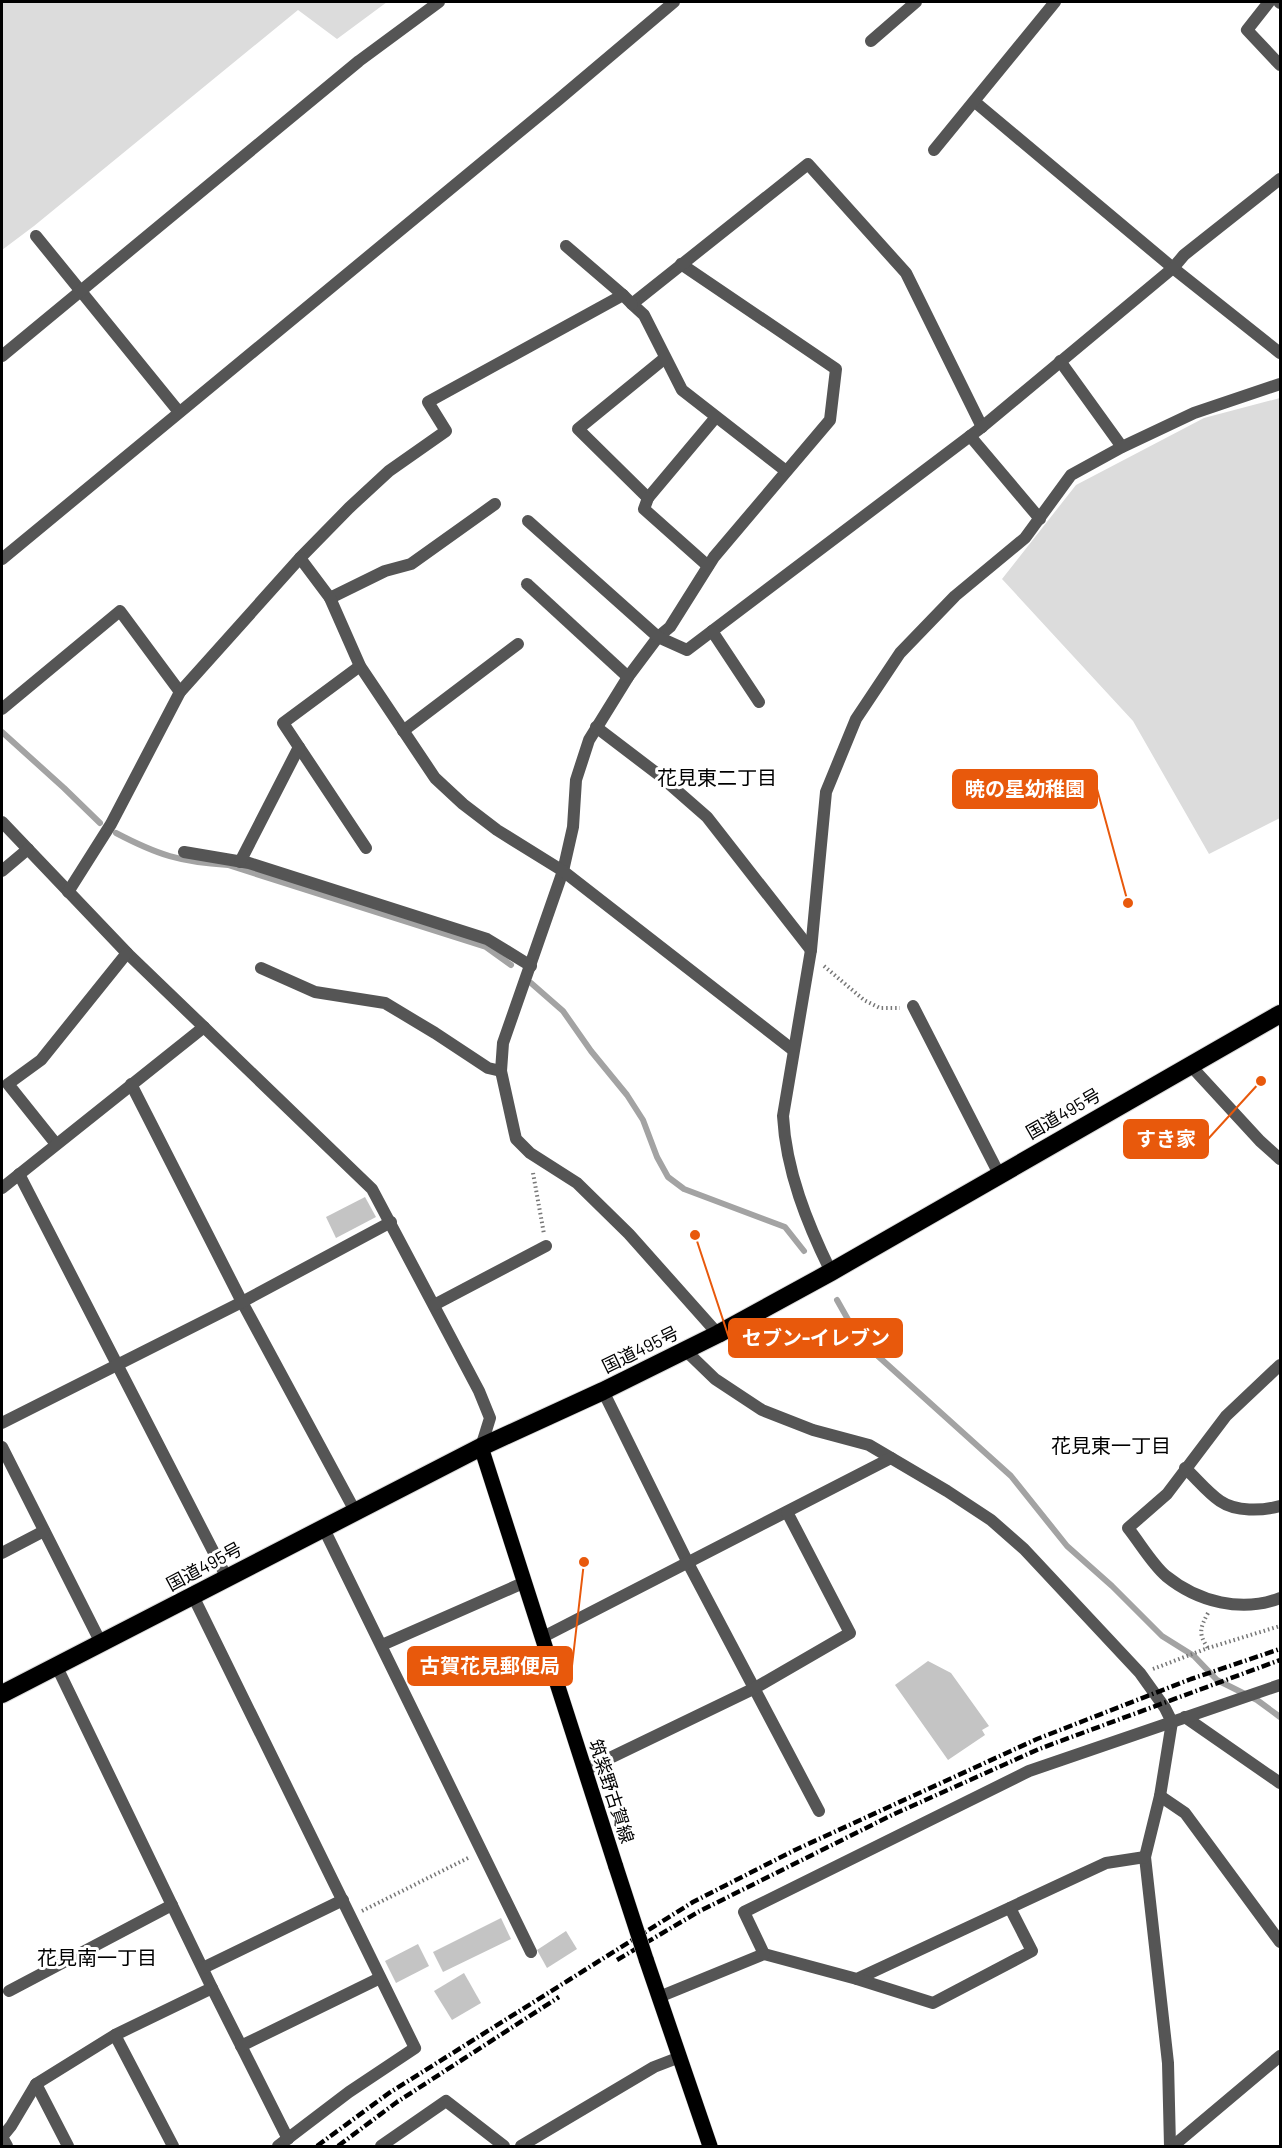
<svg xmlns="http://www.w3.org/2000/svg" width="1282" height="2148" viewBox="0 0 1282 2148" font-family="Barlow,'Noto Sans JP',sans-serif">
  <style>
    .green { fill: #dcdcdc }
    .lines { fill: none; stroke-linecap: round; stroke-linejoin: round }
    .stream { stroke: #a3a3a3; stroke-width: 6 }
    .building { fill: #c4c4c4 }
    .primary-casing { stroke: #dbdbdb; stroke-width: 16 }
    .highway-casing { stroke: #dbdbdb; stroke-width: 20 }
    .path { stroke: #777; stroke-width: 4; stroke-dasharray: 1.5 3; stroke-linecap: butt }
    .street { stroke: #555; stroke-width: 12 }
    .primary { stroke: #000; stroke-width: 15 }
    .highway { stroke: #000; stroke-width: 18 }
    .rail { stroke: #000; stroke-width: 4.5; stroke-dasharray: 9 3 1.5 3; stroke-linecap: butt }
    .primary-bridge-casing { stroke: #dbdbdb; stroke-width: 16; stroke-linecap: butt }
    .primary-bridge { stroke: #000; stroke-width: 15 }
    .labels { text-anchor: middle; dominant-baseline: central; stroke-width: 6; stroke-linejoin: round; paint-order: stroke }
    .street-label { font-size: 18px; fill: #000; stroke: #fff }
    .neighbourhood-label { font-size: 20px; fill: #000; stroke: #fff }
    .leader { fill: none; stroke: #e8590c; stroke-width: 2 }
    .callout-dot { fill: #e8590c; stroke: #fff; stroke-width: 2 }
    .callout { fill: #e8590c; stroke: #e8590c; stroke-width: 2 }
    .callout-label { font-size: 20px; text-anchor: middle; font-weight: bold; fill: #fff }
  </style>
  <rect width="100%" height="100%" fill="#fff"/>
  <g class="green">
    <polygon points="2,2 387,2 337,39 298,10 34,226 2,250"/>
    <polygon points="1280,398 1280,818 1209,854 1133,721 1002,579 1076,485 1204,418"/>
  </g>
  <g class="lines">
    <g class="stream">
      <polyline points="2,732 64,788 100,823"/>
      <path d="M116 833C158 855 180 862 228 865L486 947 511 965"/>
      <polyline points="531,983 563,1011 591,1051 627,1095 643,1120 657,1157 668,1177 684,1189 785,1227 804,1251"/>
      <polyline points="837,1300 859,1339 1011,1476 1067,1546 1112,1586 1162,1636 1194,1656 1217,1680 1257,1700 1280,1717"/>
    </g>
  </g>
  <g class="building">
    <polygon points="365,1197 376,1217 336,1238 326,1217"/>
    <polygon points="928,1661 951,1673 989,1726 982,1730 985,1735 948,1760 895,1685"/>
    <polygon points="501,1918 511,1939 443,1972 433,1952"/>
    <polygon points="566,1931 577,1949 547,1968 537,1950"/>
    <polygon points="418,1944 429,1966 396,1983 385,1961"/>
    <polygon points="464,1973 481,2003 452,2020 434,1991"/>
  </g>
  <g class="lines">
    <defs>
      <g id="primary">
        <polyline points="481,1447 616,1867"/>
        <polyline points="646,1959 710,2146"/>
      </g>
      <polyline id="highway" points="2,1694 481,1447 603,1391 718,1334 831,1272 1280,1014"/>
    </defs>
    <use href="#primary" class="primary-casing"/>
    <use href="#highway" class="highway-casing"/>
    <g class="path">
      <polyline points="824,966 864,1000 880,1008 900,1008"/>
      <polyline points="533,1173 544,1234"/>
      <path d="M1208 1613C1200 1628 1198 1634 1208 1648"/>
      <polyline points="1153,1669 1208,1648 1280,1626"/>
      <polyline points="362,1911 468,1858"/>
    </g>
    <g class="street">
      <polyline points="1269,2 1247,30 1280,65"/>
      <polyline points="1279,2 1280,3"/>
      <polyline points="871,41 916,2"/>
      <polyline points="975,102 1173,268 1280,353"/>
      <polyline points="934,150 1055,2"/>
      <polyline points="36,236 179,412"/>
      <polyline points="566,246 623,295"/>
      <polyline points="681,264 836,369 830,420 714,557 670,627 658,637 628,677 589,740 576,780 573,827 563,871 503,1043 501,1071 516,1139 530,1153 577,1183 629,1234 718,1334"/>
      <polyline points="2,356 359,61 439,2"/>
      <polyline points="665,358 578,429 648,498 716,417"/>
      <polyline points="1060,361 1122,447"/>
      <polyline points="970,436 1040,519"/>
      <polyline points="786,471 682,390 644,315 632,304 808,164 906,273 982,427"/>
      <polyline points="648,498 644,509 708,566"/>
      <polyline points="528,521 658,637 687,650 982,427 1173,268 1184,255 1280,179"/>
      <polyline points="300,558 349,508 389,471 446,431 428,402 623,295 632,304"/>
      <polyline points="2,559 558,100 674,2"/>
      <polyline points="527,584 628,677"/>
      <polyline points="330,598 385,571 411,564 495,504"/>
      <polyline points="712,631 759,702"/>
      <polyline points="360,666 283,723 366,848"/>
      <polyline points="2,709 120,611 180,692"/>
      <polyline points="596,727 659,775 707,817 811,950"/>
      <polyline points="403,731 518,644"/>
      <polyline points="2,822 127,953 372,1189 479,1391 490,1418 481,1447"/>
      <polyline points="184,852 249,863 487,939 531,966"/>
      <polyline points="240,862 299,747"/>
      <polyline points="2,871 28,849"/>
      <polyline points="68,892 111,824 180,692 300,558 330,598 360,666 435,778 463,804 497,830 563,871 793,1050"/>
      <polyline points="261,968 315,992 385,1003 435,1033 488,1068 501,1071"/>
      <polyline points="913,1006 999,1174"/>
      <polyline points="1190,1065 1260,1141 1280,1159"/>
      <polyline points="131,1084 242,1302 355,1511"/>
      <polyline points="56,1144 8,1084 41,1060 127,953"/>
      <polyline points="19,1174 227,1578"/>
      <polyline points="2,1188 204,1027"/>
      <path d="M831 1272C807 1223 786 1171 783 1116L811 950 826 792 856 719 900 653 955 596 1025 538 1071 475 1122 447 1194 413 1280 384"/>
      <polyline points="434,1305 546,1246"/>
      <polyline points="685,1350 715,1379 762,1410 813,1430 869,1445 947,1491 991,1520 1024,1549 1140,1673 1165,1708 1172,1722 1160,1796 1145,1857 1168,2063 1170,2146"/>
      <path d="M1280 1365 1226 1416 1167 1494 1128 1528C1140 1543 1152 1564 1166 1576 1198 1602 1242 1613 1280 1598"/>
      <polyline points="603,1391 688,1563 819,1811"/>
      <polyline points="2,1423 242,1302 391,1222"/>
      <polyline points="2,1447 101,1643"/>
      <path d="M1185 1468C1196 1478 1207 1492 1220 1501 1236 1512 1262 1511 1280 1506"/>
      <polyline points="323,1527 531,1952"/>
      <polyline points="2,1553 44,1531"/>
      <polyline points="193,1596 415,2048 349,2092 278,2146"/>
      <polyline points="543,1637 891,1458"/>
      <polyline points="382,1645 523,1583"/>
      <polyline points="56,1665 212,1988 288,2139"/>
      <polyline points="1185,1717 1280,1783"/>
      <polyline points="585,1770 755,1688 850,1633 787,1512"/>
      <polyline points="1160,1796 1185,1813 1280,1942"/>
      <polyline points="1145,1857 1106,1863 857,1979 764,1954 744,1912 1029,1771 1280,1685"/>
      <polyline points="203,1968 343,1900"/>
      <polyline points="857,1979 933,2003 1032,1951 1010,1908"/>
      <polyline points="9,1991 172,1905"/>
      <polyline points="659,1997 764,1954"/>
      <polyline points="241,2046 380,1978"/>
      <polyline points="36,2084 68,2146"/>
      <polyline points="7,2146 2,2137 11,2126 36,2084 115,2035"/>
      <polyline points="173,2146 115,2035 212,1988"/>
      <polyline points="381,2146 446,2101 504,2146"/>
      <polyline points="521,2146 654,2067 680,2057"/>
      <polyline points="1173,2146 1280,2056"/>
    </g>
    <use href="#primary" class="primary"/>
    <use href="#highway" class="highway"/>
    <g class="rail">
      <polyline points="617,1960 698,1912 892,1815 1039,1749 1280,1660"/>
      <polyline points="317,2146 389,2093 693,1902 795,1850 1037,1739 1191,1679 1280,1649"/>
      <polyline points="338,2146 397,2102 559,1997"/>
    </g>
    <defs>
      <polyline id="primary-bridge" points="616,1867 646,1959"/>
    </defs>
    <use href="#primary-bridge" class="primary-bridge-casing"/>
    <use href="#primary-bridge" class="primary-bridge"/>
  </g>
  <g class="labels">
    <g class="street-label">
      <text transform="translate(1063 1113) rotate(-30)">国道495号</text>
      <text transform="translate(640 1349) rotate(-26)">国道495号</text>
      <text transform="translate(204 1566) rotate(-28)">国道495号</text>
      <text transform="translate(612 1791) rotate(72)">筑紫野古賀線</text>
    </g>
    <g class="neighbourhood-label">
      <text x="717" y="777">花見東二丁目</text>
      <text x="1111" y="1445">花見東一丁目</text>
      <text x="97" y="1957">花見南一丁目</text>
    </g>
  </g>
  <path class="leader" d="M1128 903L1097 789M1261 1081L1208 1139M695 1235L729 1338M584 1562L572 1666"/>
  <g class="callout-dot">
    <circle cx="1128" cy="903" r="6"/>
    <circle cx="1261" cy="1081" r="6"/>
    <circle cx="695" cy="1235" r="6"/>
    <circle cx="584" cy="1562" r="6"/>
  </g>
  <g class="callout">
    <rect x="953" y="770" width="144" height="38" rx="6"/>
    <rect x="1124" y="1120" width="84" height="38" rx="6"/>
    <rect x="729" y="1319" width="173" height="38" rx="6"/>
    <rect x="408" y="1647" width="164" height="38" rx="6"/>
  </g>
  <g class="callout-label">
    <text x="1025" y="796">暁の星幼稚園</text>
    <text x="1166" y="1146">すき家</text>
    <text x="816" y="1345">セブン-イレブン</text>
    <text x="490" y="1673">古賀花見郵便局</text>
  </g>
  <rect width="1282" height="2148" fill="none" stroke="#000000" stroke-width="6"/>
</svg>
